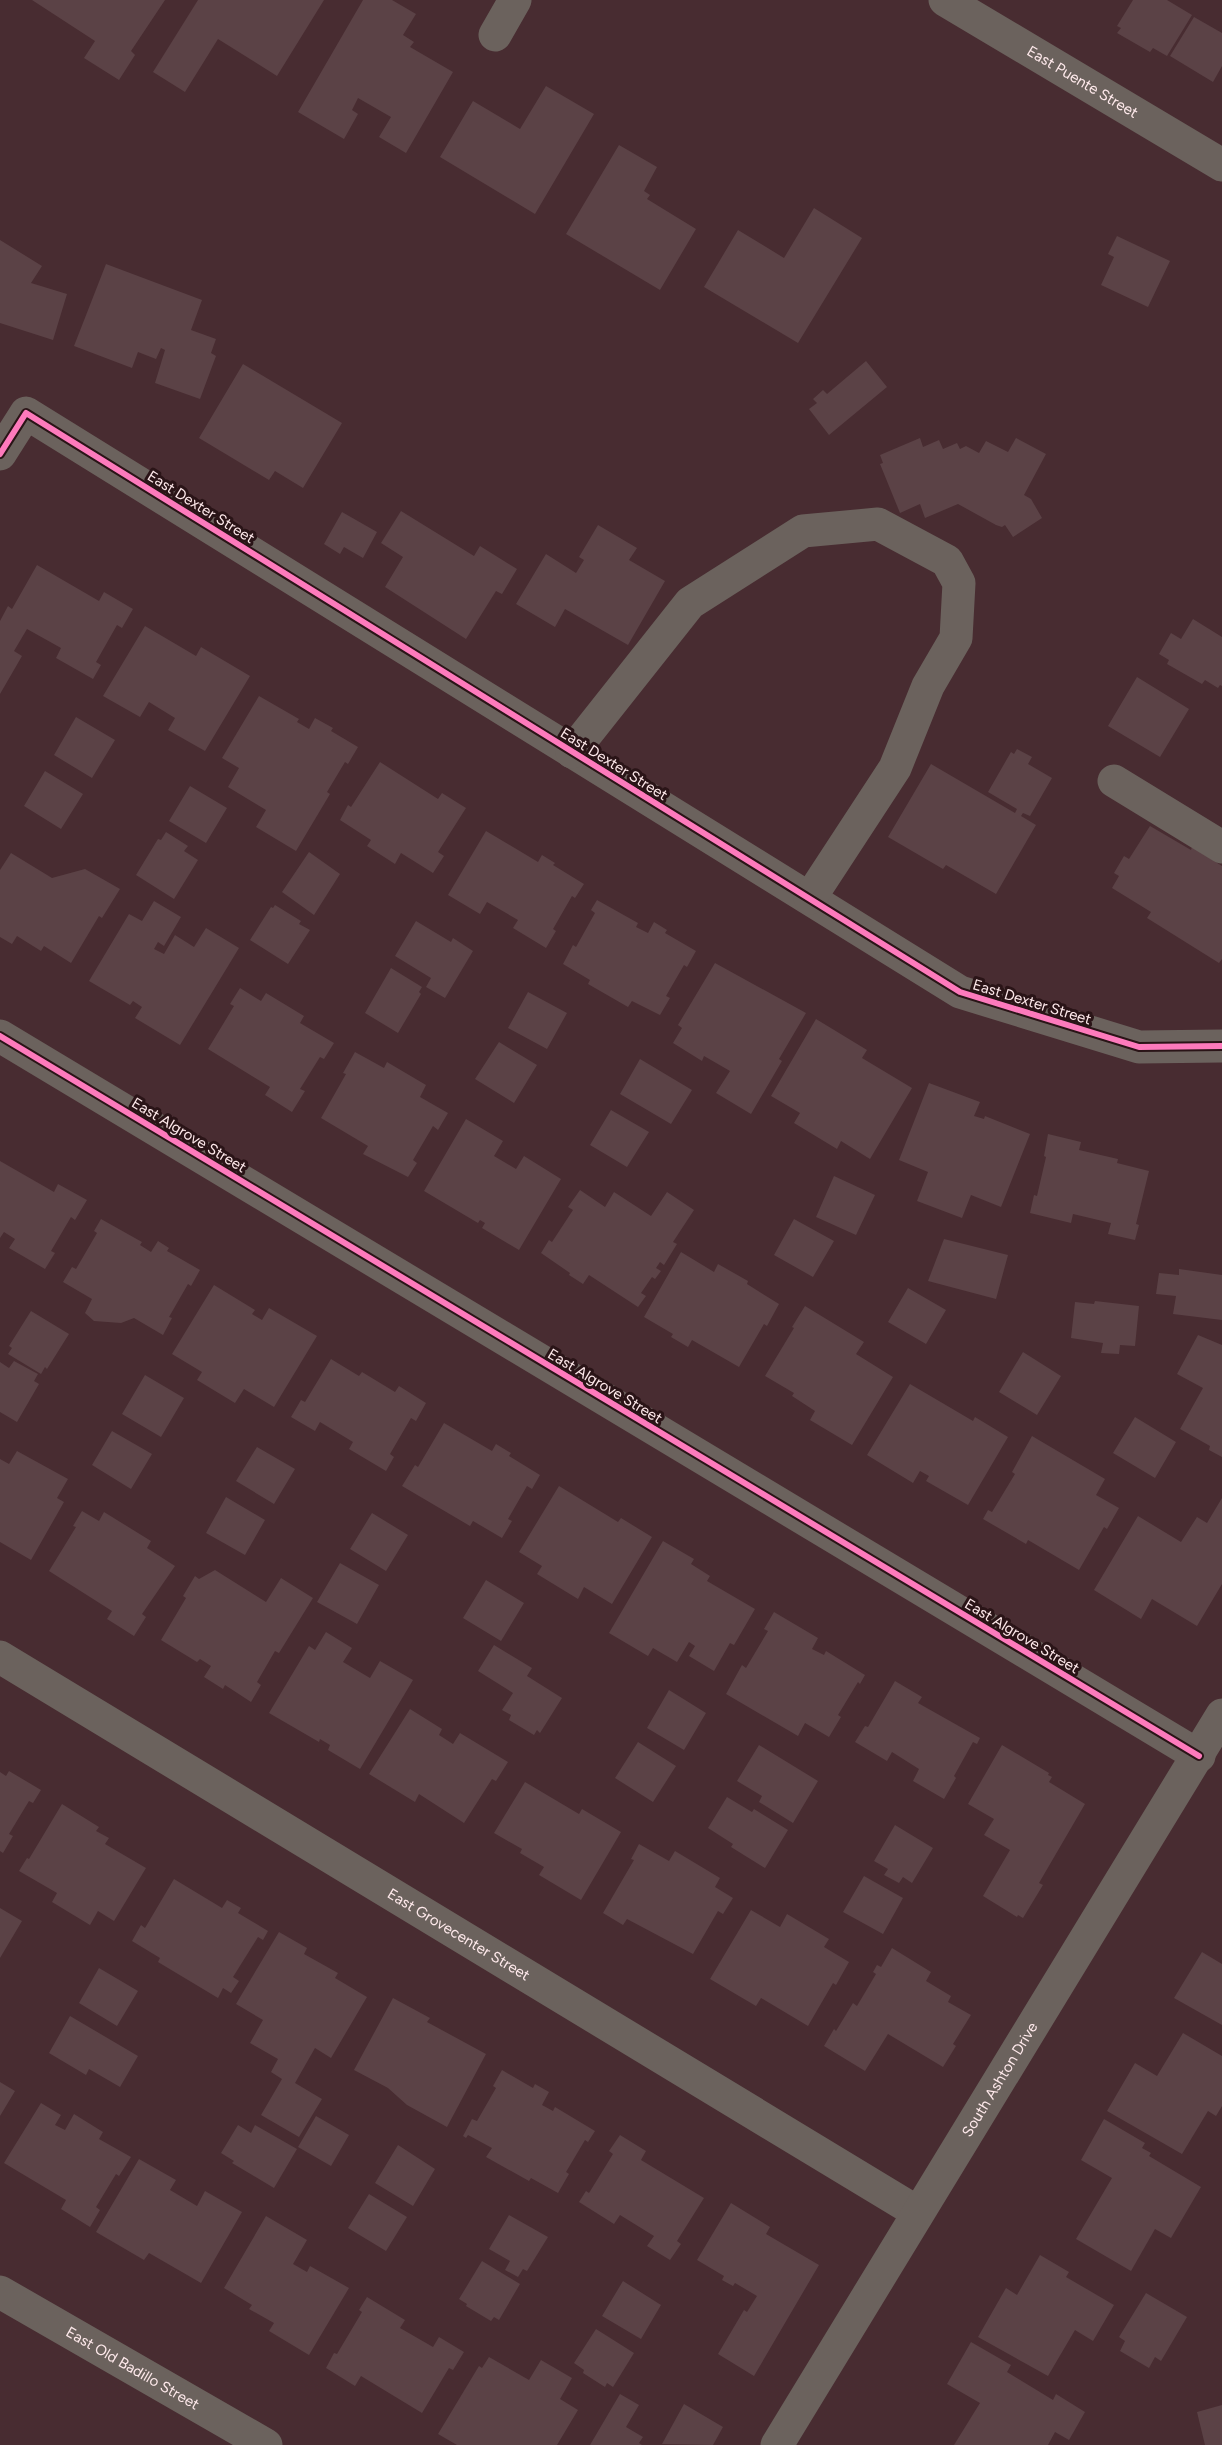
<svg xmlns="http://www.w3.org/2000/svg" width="1222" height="2445" font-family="Figtree,sans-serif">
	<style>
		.building { fill: #5b4246 }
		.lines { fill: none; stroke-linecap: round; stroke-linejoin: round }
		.minor { stroke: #6b625d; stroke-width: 33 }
		.cycleway-casing { stroke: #2a1417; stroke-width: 10 }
		.cycleway { stroke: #fd7abc; stroke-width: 6 }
		.labels { text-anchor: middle; stroke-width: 6; stroke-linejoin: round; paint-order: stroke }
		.street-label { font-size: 15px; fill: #fee9eb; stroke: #2a1417 }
	</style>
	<rect width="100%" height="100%" fill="#482c31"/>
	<!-- building -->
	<path class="building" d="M32,0H165L131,51L135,55L119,80L84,58L95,41Z
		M198,0H324L277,76L218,39L185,92L153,72Z
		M363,0H392L416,14L403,35L414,42L410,47L453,72L406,153L379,137L391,117L358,98L352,110L358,114L344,139L298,112Z
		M1133,0H1167L1192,15L1167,56L1153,48L1150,52L1117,33L1121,28L1117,26Z
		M1194,17L1222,33V66L1213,82L1170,56Z
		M546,86L594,114L535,214L440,157L473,101L520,129Z
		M619,145L657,167L644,191L650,195L647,199L696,229L660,290L566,234Z
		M814,208L862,238L798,343L704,287L738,230L784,258Z
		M1117,236L1170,261L1148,307L1101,285L1114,257L1108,254Z
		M0,240L42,266L31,283L67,294L53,340L0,323Z
		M106,264L202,300L191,330L216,339L211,353L216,356L200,399L155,383L165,350L161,348L156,359L138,352L132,368L74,346Z
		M866,361L887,387L829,435L809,409L817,403L813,399L823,390L827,394Z
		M243,364L342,423L303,488L275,471L269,480L199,438Z
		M920,438L923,447L939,440L943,449L957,443L960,449L966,446L979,453L986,441L1008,452L1016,438L1046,454L1024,495L1031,499L1042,518L1013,537L1005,525L1002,527L996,525L958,504L925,518L920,504L900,513L880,464L883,463L880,455Z
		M401,511L474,556L480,546L517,569L502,594L496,591L466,639L385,587L403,557L381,543Z
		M342,512L377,532L363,558L344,547L340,554L324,544Z
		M598,525L637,548L629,560L665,581L628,645L565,609L555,627L516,604L546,554L576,573L584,560L579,557Z
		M37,565L99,601L104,592L133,609L122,628L117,625L96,662L101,665L93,679L56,658L61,648L27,629L14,651L22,656L0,694V621L8,606L12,609Z
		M1193,619L1222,637V686L1220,685L1218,688L1205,680L1202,684L1167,664L1169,660L1159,654L1171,633L1181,639Z
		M145,626L196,656L201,647L250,676L205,751L168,730L175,718L149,702L140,717L103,696Z
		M1137,677L1189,709L1160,757L1108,726Z
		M259,696L299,719L297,722L309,729L315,718L333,728L331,731L358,747L348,764L345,762L327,792L330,794L296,851L256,827L266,810L228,787L239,768L222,758Z
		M76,717L115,740L92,778L54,755Z
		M1017,749L1032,757L1028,764L1052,778L1030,816L1023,813L1021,816L1036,825L996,894L946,865L943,869L888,837L931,764L1015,813L1017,809L988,792L1011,752L1014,754Z
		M380,762L438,799L442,793L466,808L438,852L444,856L433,873L401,853L395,864L367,846L371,840L340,820L348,805L351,807Z
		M45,771L83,794L61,829L24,806Z
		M190,786L227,808L206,843L169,821Z
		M1150,826L1191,850L1192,847L1222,866V959L1219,963L1147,918L1151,912L1112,888L1119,876L1114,873L1124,856L1129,859Z
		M486,831L538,862L542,855L555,863L553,865L584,884L575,898L572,896L553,929L556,931L546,948L513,928L518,920L487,902L480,914L448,895Z
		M166,832L188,846L184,851L198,860L174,899L136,875L158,839L161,840Z
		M309,852L340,874L314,915L282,892Z
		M11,853L52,878L85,869L120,889L102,918L99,916L71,963L44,946L41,951L17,936L12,944L0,937V870Z
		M597,900L638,923L636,927L648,933L654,922L667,930L665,933L696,951L687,967L684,965L666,996L670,998L660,1015L632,1001L628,1007L588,984L590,980L563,964L573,945L576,947L595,913L591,910Z
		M154,901L181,917L164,946L158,942L154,949L164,954L175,935L194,947L206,928L239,948L180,1045L135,1018L142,1007L133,1001L130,1005L89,981L129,914L142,921Z
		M275,905L301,921L299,924L310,930L288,964L250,940L271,907L273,908Z
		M416,921L451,942L453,938L473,951L445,998L426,987L431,978L395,956Z
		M715,963L806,1013L779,1059L782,1061L751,1114L716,1093L730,1071L704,1056L702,1061L673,1043L682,1028L678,1025Z
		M391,968L422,987L419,992L421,994L398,1033L365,1013Z
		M240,988L261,1001L266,993L304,1016L300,1023L334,1043L324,1059L320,1057L300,1089L305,1091L292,1112L265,1095L270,1087L208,1049L234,1006L230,1004Z
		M528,992L567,1013L547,1049L508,1028Z
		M816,1019L867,1050L862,1058L912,1088L870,1159L841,1141L837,1149L794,1123L800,1113L771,1096Z
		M499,1042L537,1065L514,1103L475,1079Z
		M355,1052L384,1068L387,1062L426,1085L420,1097L448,1113L438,1130L433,1126L413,1160L417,1163L408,1177L363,1154L368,1146L321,1118L346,1074L343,1073Z
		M640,1059L692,1090L671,1124L620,1094Z
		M929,1083L980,1102L974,1116L984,1119L985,1116L1030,1134L1001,1207L971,1195L962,1218L917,1201L928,1172L899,1160Z
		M611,1110L649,1132L627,1167L590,1145Z
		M466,1119L503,1141L494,1156L516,1169L524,1156L561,1179L519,1250L482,1228L485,1223L480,1220L478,1223L424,1191Z
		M1048,1134L1081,1142L1079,1150L1118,1159L1117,1163L1149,1171L1136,1224L1139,1225L1135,1240L1108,1234L1111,1223L1073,1214L1071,1223L1030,1213L1034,1195L1037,1196L1046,1157L1044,1156Z
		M0,1161L54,1192L58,1184L87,1200L75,1220L71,1217L51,1251L55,1253L45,1269L9,1248L15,1239L4,1232L0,1238Z
		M834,1176L875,1195L856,1235L816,1217Z
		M580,1190L605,1207L614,1192L651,1216L667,1192L694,1210L673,1242L677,1244L664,1265L660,1262L656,1268L661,1271L655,1279L652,1277L641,1293L646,1296L638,1307L589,1275L583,1284L569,1275L570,1273L541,1253L549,1240L552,1242L573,1210L568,1207Z
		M101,1219L142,1242L140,1245L151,1252L158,1241L169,1248L167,1251L200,1270L191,1286L188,1284L169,1317L172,1318L163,1335L134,1318L121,1323L94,1321L85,1313L92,1299L63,1282L72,1267L76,1269L97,1233L94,1231Z
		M794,1219L834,1241L813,1277L774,1255Z
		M944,1239L1008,1255L996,1299L928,1281Z
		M681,1252L714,1272L718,1264L748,1281L747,1284L779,1304L767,1326L764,1324L739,1367L692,1340L688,1347L671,1337L673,1334L644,1317Z
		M1179,1269L1222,1275V1320L1173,1314L1176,1296L1156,1294L1159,1273L1179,1275Z
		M214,1285L255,1310L252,1314L262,1320L269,1308L317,1336L274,1407L244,1389L235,1403L197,1380L202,1372L172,1354Z
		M908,1288L946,1310L926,1344L888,1322Z
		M1095,1301L1139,1306L1135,1346L1120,1345L1119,1354L1101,1353L1103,1343L1071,1338L1075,1302L1094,1304Z
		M805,1306L864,1342L856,1354L893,1377L852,1445L810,1420L815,1411L792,1396L794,1393L765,1376L794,1328L792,1327Z
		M31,1311L69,1334L47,1369L45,1367L41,1374L8,1354L12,1348L9,1346Z
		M1198,1335L1222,1345V1457L1209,1450L1210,1446L1180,1429L1203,1388L1177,1374Z
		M1023,1352L1061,1376L1037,1415L999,1392Z
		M331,1359L359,1376L362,1372L395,1392L399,1386L426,1403L416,1421L411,1418L390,1454L394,1457L386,1471L349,1449L353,1442L320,1422L315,1431L291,1417L301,1400L305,1402Z
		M14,1361L38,1374L34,1381L39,1384L17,1422L0,1412V1362L9,1368Z
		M145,1375L184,1398L161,1437L122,1414Z
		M910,1384L973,1421L975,1417L1008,1437L968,1505L926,1481L929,1476L920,1471L913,1483L867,1455Z
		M1135,1417L1176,1442L1155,1478L1113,1453Z
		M444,1423L492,1451L496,1444L511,1453L509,1456L540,1475L532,1489L527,1486L508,1519L512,1521L502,1538L473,1521L470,1526L402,1486L415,1465L418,1467Z
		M112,1431L152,1454L131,1489L92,1465Z
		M1032,1436L1105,1479L1096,1495L1119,1508L1107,1529L1104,1527L1079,1570L1028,1540L1026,1544L983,1519L988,1510L992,1512L1015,1474L1012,1472Z
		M257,1447L295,1469L274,1504L236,1481Z
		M17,1451L68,1479L57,1498L64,1502L31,1560L0,1542V1459L9,1464Z
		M559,1486L618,1522L621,1518L652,1537L612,1604L584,1587L578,1599L537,1574L542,1566L519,1552Z
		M226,1497L265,1520L245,1555L206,1533Z
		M1222,1498V1584L1197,1626L1152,1599L1141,1619L1094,1590L1138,1516L1181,1542L1197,1517L1207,1523Z
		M82,1511L99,1521L104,1512L151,1541L147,1548L175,1566L142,1614L146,1617L134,1636L107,1619L112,1611L49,1571L76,1527L73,1526Z
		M372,1513L408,1535L386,1571L350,1549Z
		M663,1541L694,1559L691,1564L710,1576L707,1581L755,1609L734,1645L730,1643L714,1671L689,1656L695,1646L689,1642L677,1662L653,1648L648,1656L609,1633Z
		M340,1563L379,1585L357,1624L317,1602Z
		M215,1570L266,1602L281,1578L313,1598L279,1653L275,1651L257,1682L261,1685L251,1702L225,1685L223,1689L204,1677L211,1666L200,1659L197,1662L161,1640L186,1598L183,1596L195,1576L199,1579Z
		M486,1580L524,1603L501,1641L463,1618Z
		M774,1612L818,1638L812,1649L824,1655L826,1651L865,1675L860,1684L858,1682L838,1715L841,1717L829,1737L805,1723L798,1736L726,1694L742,1665L746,1668L768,1631L764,1629Z
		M326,1632L352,1648L343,1662L370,1678L380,1661L413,1680L360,1769L328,1750L330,1745L320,1739L319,1742L269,1713L309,1646L315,1650Z
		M494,1645L532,1668L527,1676L562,1698L540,1733L537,1730L534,1735L509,1720L511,1715L502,1710L513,1693L478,1671Z
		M895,1681L922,1697L918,1703L980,1738L977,1744L973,1742L954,1776L956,1778L944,1799L913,1781L919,1769L892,1752L887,1761L855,1742L865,1726L868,1727Z
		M669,1690L706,1713L684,1750L647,1728Z
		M410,1709L442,1729L439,1735L453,1744L460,1733L508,1762L496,1781L492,1779L464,1823L419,1794L415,1802L369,1774Z
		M638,1742L676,1766L653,1802L615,1778Z
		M759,1745L818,1781L793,1823L759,1802L762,1796L737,1781Z
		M1002,1745L1049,1773L1048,1775L1052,1777L1049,1782L1085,1804L1039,1883L1043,1885L1023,1918L1018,1915L1017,1917L983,1896L1010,1850L984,1835L994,1819L968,1804Z
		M9,1771L41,1790L33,1803L29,1801L9,1834L13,1836L3,1853L0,1851V1772L6,1776Z
		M525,1782L579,1814L582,1809L621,1832L581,1900L539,1875L544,1867L520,1853L522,1849L494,1833Z
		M727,1797L752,1812L754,1809L788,1830L765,1868L731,1847L733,1844L708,1828Z
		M62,1804L99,1827L96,1831L109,1838L105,1844L146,1868L114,1921L98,1911L90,1925L52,1902L57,1893L19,1871L27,1858L29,1859Z
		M895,1825L933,1848L912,1883L903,1877L899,1883L884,1875L888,1869L874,1861Z
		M639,1844L669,1861L675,1851L720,1878L715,1887L733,1898L723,1914L718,1911L693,1954L627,1919L623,1925L603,1913L634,1860L631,1859Z
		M864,1876L903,1898L883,1934L843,1912Z
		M174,1879L222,1908L227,1900L241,1908L238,1913L268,1931L263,1940L258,1937L233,1977L239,1981L231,1993L223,1988L218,1998L158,1962L160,1958L132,1941L141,1925L145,1928Z
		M0,1908L22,1921L0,1958Z
		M751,1910L780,1927L787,1914L829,1939L824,1947L849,1962L836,1985L833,1983L808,2026L761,1998L756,2006L710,1979Z
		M279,1932L307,1948L304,1954L338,1973L335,1978L367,1997L331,2058L315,2048L295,2083L322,2099L299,2137L261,2115L282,2079L271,2072L278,2059L250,2043L263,2020L236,2004Z
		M892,1948L931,1972L926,1981L951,1996L948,2002L971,2015L953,2044L956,2046L943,2067L888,2034L865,2071L824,2046L834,2029L836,2031L853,2003L857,2006L876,1974L873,1972L877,1965L881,1967Z
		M1202,1952L1222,1964V2025L1174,1998Z
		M99,1968L138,1991L117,2026L79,2003Z
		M393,1998L430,2018L427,2022L486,2054L447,2127L407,2105L388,2088L354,2070Z
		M70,2016L138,2056L120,2087L89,2069L86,2075L49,2053Z
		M1183,2033L1222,2056V2106L1216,2116L1208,2111L1182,2154L1107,2111L1135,2063L1157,2076Z
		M502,2070L533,2088L535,2084L549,2092L542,2105L553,2111L555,2107L595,2131L588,2142L585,2140L566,2172L569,2174L558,2193L531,2178L529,2181L486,2157L492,2148L468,2135L466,2138L463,2136L472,2119L477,2121L496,2088L493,2086Z
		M0,2082L15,2091L0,2116Z
		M41,2103L61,2115L55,2125L65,2130L74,2114L103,2132L99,2139L131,2157L119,2176L116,2174L96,2207L100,2210L90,2227L61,2209L66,2200L4,2163Z
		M316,2116L349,2135L331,2166L298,2147Z
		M1104,2119L1145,2143L1142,2148L1151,2153L1149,2156L1201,2187L1171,2238L1155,2229L1131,2271L1076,2239L1112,2178L1081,2160Z
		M238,2125L251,2133L255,2125L297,2149L274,2188L232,2163L234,2161L221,2153Z
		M620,2135L646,2151L641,2160L704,2198L677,2241L681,2244L670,2260L647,2246L654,2236L620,2215L614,2224L579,2202L586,2191L589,2193L613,2154L609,2151Z
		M398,2145L435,2169L413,2206L375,2183Z
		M139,2159L176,2180L170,2190L197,2206L205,2191L242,2212L201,2283L149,2253L144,2260L96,2232Z
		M369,2194L407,2217L386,2251L348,2228Z
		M731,2203L770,2227L766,2234L819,2265L754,2376L718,2354L744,2310L747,2312L757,2296L735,2283L733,2286L722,2280L724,2276L697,2260Z
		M509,2215L548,2237L527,2271L523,2269L518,2277L505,2270L510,2261L489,2249Z
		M266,2216L307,2240L293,2264L307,2272L310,2266L349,2288L309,2355L269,2331L274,2323L249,2309L252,2305L224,2288Z
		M1040,2255L1069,2272L1066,2277L1114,2305L1093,2341L1075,2330L1048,2376L978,2337L1006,2288L1017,2295Z
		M482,2261L520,2284L499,2320L494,2317L491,2321L466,2306L467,2304L459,2299Z
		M623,2281L661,2305L641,2339L602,2316Z
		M1146,2293L1187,2317L1161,2361L1155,2357L1149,2368L1120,2351L1125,2341L1119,2337Z
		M367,2297L405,2320L400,2328L433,2347L439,2337L464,2352L453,2370L449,2368L422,2413L361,2376L355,2386L326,2368L334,2353L337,2354L362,2312L359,2310Z
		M596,2329L634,2353L613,2387L607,2383L605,2387L583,2373L584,2370L574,2363Z
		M971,2342L1011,2365L1007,2372L1053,2400L1056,2394L1085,2412L1069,2440L1055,2432L1048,2445H954L980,2403L947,2384Z
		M489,2357L529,2380L541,2360L572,2378L560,2399L578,2410L557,2445H457L438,2434L479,2366L482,2368Z
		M620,2394L639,2405L626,2427L643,2437L639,2443L642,2445H590Z
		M684,2404L723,2427L713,2445L662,2444Z
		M1222,2405V2445H1205L1197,2412Z"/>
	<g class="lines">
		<!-- minor -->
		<g class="minor">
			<path id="s1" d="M945,0L1222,165"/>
			<path d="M495,35L515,0"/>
			<path d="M0,454L26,413L960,992L1139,1047L1222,1046"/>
			<path d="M572,752L690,603L803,531L878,524L947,561L959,583L956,638L928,686L895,768L810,898"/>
			<path d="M1114,781L1222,847"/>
			<path d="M0,1036L1199,1756"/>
			<path id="s2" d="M0,1657L917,2212"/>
			<path id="s3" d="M0,2292L266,2445"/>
			<path id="s4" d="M777,2445L1222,1715"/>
		</g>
		<!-- cycleway casing -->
		<g class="cycleway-casing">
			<path id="cycleway" d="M0,454L26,413L960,992L1139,1047L1222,1046
				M0,1036L1199,1756"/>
		</g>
		<!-- cycleway -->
		<use href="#cycleway" class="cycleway"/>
	</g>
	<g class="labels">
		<!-- street labels -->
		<g class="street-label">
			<text dy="5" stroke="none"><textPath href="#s1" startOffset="160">East Puente Street</textPath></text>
			<text transform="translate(201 507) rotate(32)" y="5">East Dexter Street</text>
			<text transform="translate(614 764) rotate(32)" y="5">East Dexter Street</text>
			<text transform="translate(1032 1002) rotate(17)" y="5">East Dexter Street</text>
			<text transform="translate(189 1135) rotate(31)" y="5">East Algrove Street</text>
			<text transform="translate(605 1386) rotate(31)" y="5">East Algrove Street</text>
			<text transform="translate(1022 1636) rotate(31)" y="5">East Algrove Street</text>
			<text dy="5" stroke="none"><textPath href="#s2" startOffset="536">East Grovecenter Street</textPath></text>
			<text dy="5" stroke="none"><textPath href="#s4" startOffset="428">South Ashton Drive</textPath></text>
			<text dy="5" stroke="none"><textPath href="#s3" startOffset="153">East Old Badillo Street</textPath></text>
		</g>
	</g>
</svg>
